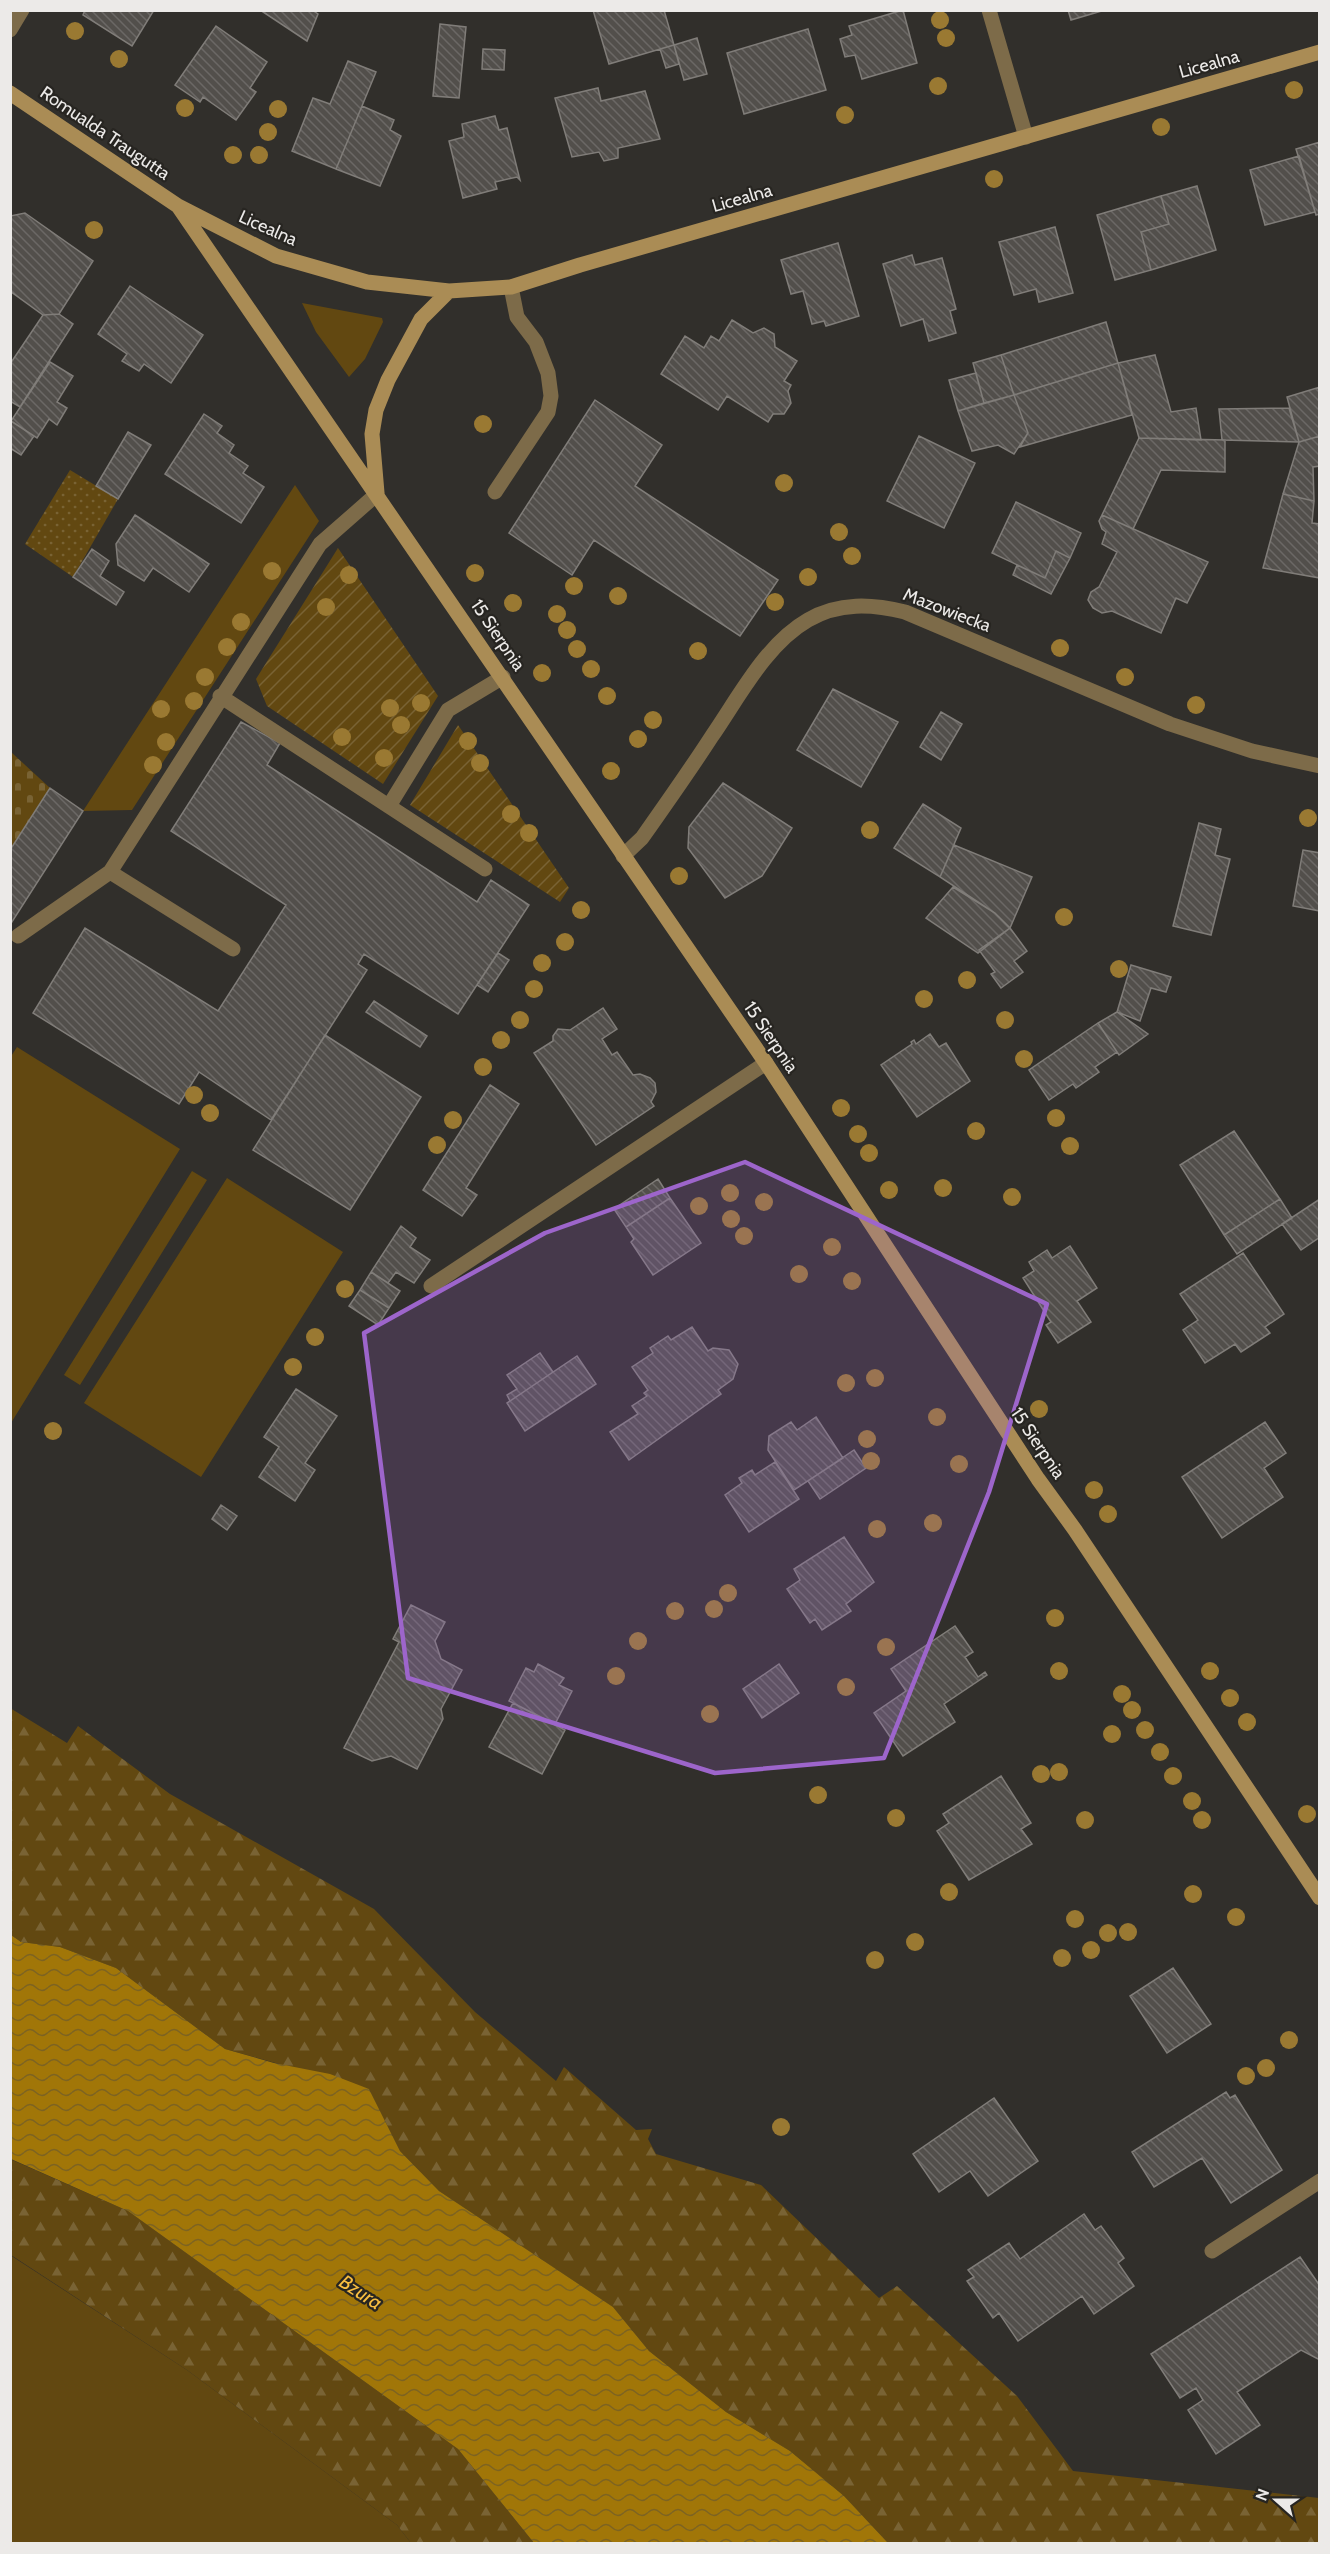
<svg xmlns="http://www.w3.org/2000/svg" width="1330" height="2554" font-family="Cabin,sans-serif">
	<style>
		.grass { fill: #624811 }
		.forest { fill: url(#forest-firs) }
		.cemetery { fill: url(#cemetery-stones) }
		.park { fill: url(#park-dots) }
		.garden { fill: url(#garden-furrows) }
		.water { fill: url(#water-waves) }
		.building { fill: url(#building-back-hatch); stroke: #807d79; stroke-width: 1.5 }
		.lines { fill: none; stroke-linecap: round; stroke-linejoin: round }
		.lane { stroke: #7d6b49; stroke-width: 15 }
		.street { stroke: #7d6b49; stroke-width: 15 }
		.secondary { stroke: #aa8c55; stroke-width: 15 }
		.tree { fill: #9a7932 }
		.marked { fill: #9d65cb; fill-opacity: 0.2; stroke: #9d65cb; stroke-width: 4.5; stroke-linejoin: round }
		.labels { text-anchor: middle; stroke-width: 4.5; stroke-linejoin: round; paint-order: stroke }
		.street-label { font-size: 18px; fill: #eceae8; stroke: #272521 }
		.water-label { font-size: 20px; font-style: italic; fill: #f7bd40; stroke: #272521 }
	</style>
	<defs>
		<pattern id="forest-firs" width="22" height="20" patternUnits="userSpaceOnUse" patternTransform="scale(1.5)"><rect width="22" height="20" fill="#624811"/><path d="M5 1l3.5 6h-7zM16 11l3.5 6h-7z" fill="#796334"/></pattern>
		<pattern id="cemetery-stones" width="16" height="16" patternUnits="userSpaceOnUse" patternTransform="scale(1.5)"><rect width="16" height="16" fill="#624811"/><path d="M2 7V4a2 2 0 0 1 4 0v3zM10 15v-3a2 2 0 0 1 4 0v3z" fill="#796334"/></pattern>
		<pattern id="park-dots" width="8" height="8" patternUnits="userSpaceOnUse" patternTransform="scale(1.5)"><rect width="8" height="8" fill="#624811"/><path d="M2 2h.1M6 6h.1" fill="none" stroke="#796334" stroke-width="1.8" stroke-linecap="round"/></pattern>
		<pattern id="garden-furrows" width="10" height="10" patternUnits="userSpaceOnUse" patternTransform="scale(1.5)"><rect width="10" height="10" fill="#624811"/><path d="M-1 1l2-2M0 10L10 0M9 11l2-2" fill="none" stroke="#796334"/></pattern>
		<pattern id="water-waves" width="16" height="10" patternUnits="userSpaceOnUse" patternTransform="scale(1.5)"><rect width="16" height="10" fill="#a17608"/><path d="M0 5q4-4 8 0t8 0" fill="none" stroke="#7d6321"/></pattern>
		<pattern id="building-back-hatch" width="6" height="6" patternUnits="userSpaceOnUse" patternTransform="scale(1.5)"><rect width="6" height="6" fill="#524f4b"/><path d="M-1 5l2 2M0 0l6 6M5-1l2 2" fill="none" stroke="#6b6865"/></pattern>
	</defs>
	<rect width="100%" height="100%" fill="#312f2b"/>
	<!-- grass -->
	<path class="grass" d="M302,303L382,318L383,322L365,359L349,377L316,332Z
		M295,485L319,521L132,810L83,811Z
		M17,1047L180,1149L11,1423L10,1058Z
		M192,1171L207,1180L80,1385L64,1375Z
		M227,1178L343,1252L201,1477L84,1403Z
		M10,2255L187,2370L397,2525L411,2543H11Z"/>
	<!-- forest -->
	<path class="forest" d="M10,1708L67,1743L78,1726L170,1794L374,1909L475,2012L556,2081L564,2067L636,2130L652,2129L648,2139L656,2154L761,2185L879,2298L897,2286L1017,2396L1073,2471L1319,2498V2543H888L844,2496L790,2451L726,2412L649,2351L613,2307L439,2191L400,2151L369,2089L225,2049L116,1968L60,1947L21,1942L11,1935Z
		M10,2159L128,2211L458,2449L534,2543H411L397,2525L187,2370L11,2255Z"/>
	<!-- cemetery -->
	<path class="cemetery" d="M11,752L50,788L11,849Z"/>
	<!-- park -->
	<path class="park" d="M70,470L118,499L73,577L25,544Z"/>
	<!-- garden -->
	<path class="garden" d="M338,548L438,696L383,784L267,706L256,679Z
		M458,725L569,888L560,902L410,805Z"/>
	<!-- water -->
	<path class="water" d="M11,1935L21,1942L60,1947L116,1968L225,2049L274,2063L330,2074L369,2089L400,2151L439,2191L613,2307L649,2351L726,2412L790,2451L844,2496L888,2543H534L458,2449L128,2211L11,2159Z"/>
	<!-- building -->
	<path class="building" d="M85,10H154L132,46L83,15Z
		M260,10H312L318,14L307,41Z
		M593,10H664L674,45L609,64Z
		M903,10L917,63L862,79L855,55L845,57L840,39L852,35L849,26Z
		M1068,10H1105L1071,20Z
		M440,24L466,27L459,98L433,96Z
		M216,26L267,62L250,88L256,92L236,120L203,97L200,102L175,85Z
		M808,29L826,90L744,114L727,53Z
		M697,38L707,74L684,80L674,45Z
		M674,45L679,64L666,68L660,49Z
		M483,49L505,50L504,70L482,69Z
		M348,61L376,72L336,169L292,151L313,98L330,104Z
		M598,88L601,101L645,91L660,139L618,148V158L604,161L599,152L572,157L555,98Z
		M362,106L394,120L390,130L401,136L380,186L336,169Z
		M495,116L499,130L507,128L520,180L517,177L495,182L497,189L463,198L449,141L464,137L462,124Z
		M1320,142V214L1316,215L1296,149Z
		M1299,156L1315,212L1265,225L1250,170Z
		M1197,186L1216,250L1151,270L1141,232L1169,224L1161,196Z
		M1161,196L1169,224L1141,232L1151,270L1115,280L1097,215Z
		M25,213L93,261L59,314L43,315L10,291V216Z
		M1055,227L1073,293L1039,302L1036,289L1014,295L999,242Z
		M838,243L859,316L826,326L824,321L812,324L803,291L791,294L781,260Z
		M912,255L915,265L942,258L956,309L950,311L956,333L929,341L923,319L901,326L883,264Z
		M130,286L203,335L171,383L144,364L139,371L122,361L127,354L98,334Z
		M59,314L73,324L20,407L10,401V364L43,315Z
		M732,320L753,333L764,328L774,334L775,347L797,361L784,381L791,385L788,391L791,403L784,414H773L768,422L727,396L718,410L661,374L685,336L704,348L711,336L719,341Z
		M1106,322L1118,363L1014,395L1001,355Z
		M1001,355L1014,395L984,403L973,363Z
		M1155,355L1171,412L1196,408L1201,440L1139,438L1118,363Z
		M50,362L73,376L57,402L67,408L57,425L49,419L37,438L11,421Z
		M1118,363L1132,415L1020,447L1028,433L1014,395Z
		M976,373L984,403L958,411L949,380Z
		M1320,387V436L1299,442L1287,397Z
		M1014,395L1028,433L1014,454L998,445L972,451L958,411Z
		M595,400L662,445L635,486L778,580L740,636L594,540L572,575L509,533Z
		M1289,408L1299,442L1222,440L1219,409Z
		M204,414L222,426L217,433L234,445L229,453L248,466L243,473L264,487L241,523L165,474Z
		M11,421L34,436L21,455L10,448Z
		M128,432L151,445L118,499L96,486Z
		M919,436L975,463L944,528L887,501Z
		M1320,436V466L1313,467L1314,501L1283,494L1299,442Z
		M1139,438L1225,440V472L1161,470L1133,529L1102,515Z
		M1283,494L1314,501L1312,523L1320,524V578L1263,568Z
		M1016,502L1081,533L1070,558L1056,551L1045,578L992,553Z
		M135,515L209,564L189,592L153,568L144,581L118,565L116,544Z
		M1102,515L1208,562L1187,603L1176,598L1161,633L1112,611L1102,613L1093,608L1088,600L1091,592L1099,587L1117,552L1102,544L1106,532L1102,529L1099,521Z
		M92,549L109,561L100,576L124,592L116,605L73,577Z
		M1056,551L1070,558L1051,594L1013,575L1017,565L1045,578Z
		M833,689L898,722L861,787L797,750Z
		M941,712L962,724L941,760L920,747Z
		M241,722L280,743L267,765L477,902L491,880L529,905L458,1014L364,954L358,964L367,970L271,1120L199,1072L179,1104L33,1013L85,928L218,1011L286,905L171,831Z
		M723,783L792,828L762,876L725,898L688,848L689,827Z
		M50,788L83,811L10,925V850Z
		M923,804L961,828L940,877L894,848Z
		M1199,823L1221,829L1215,855L1230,859L1211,935L1173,926Z
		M954,845L1032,877L1010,928L995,913L940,877Z
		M1303,850L1320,853V911L1293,906Z
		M953,887L995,913L1010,928L978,953L926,918Z
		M1010,928L1027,951L1014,961L1023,972L1001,988L991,974L995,972L979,950Z
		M498,953L509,960L488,992L477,985Z
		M1131,965L1171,977L1166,992L1151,988L1140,1021L1117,1012Z
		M374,1001L427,1036L420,1047L366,1012Z
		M603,1008L617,1029L602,1039L612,1055L617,1052L633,1075L640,1074L650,1078L655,1083L656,1092L651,1102L654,1106L596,1145L534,1053L553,1041V1036L558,1029L570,1030Z
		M1117,1012L1148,1034L1119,1055L1098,1023Z
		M1098,1023L1117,1052L1095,1067L1099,1072L1076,1088L1073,1084L1049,1100L1029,1070Z
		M930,1034L939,1047L946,1043L970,1081L917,1117L881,1065L912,1044L911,1042L914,1040L916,1044Z
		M325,1035L421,1097L350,1210L253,1150Z
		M490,1085L519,1104L466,1188L477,1195L462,1216L423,1190Z
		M1234,1131L1280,1199L1224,1235L1180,1165Z
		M658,1179L670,1198L626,1227L614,1209Z
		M670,1198L701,1243L653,1275L631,1242L634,1239L626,1227Z
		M1280,1199L1292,1218L1237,1254L1224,1235Z
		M1320,1199V1237L1301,1250L1282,1224Z
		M401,1226L416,1238L410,1247L430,1260L414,1283L396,1272L388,1283L371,1272Z
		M1070,1246L1097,1288L1077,1301L1091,1322L1058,1343L1046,1325L1051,1322L1023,1278L1034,1271L1029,1262L1047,1250L1052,1258Z
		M1243,1253L1284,1314L1265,1327L1270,1333L1241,1352L1235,1344L1205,1363L1183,1330L1198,1320L1180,1294Z
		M371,1272L400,1291L389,1308L360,1290Z
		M360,1290L389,1308L378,1325L349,1306Z
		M692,1327L708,1351L713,1348L729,1350L738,1364L733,1379L718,1390L721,1394L629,1460L610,1432L638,1414L632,1406L647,1396L644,1393L648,1390L632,1367L653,1353L650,1348L668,1336L671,1340Z
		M540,1353L553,1372L510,1401L507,1395L517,1389L507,1375Z
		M577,1356L596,1384L525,1431L507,1403Z
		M296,1389L337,1416L305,1463L315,1470L295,1501L259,1477L279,1447L264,1437Z
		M816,1417L843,1458L794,1490L768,1450L769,1436L791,1422L797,1430Z
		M1265,1422L1286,1453L1264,1468L1283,1497L1222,1538L1182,1477Z
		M854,1450L866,1468L820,1499L808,1481Z
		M775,1462L799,1499L749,1532L725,1495L742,1483L739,1478L752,1470L755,1475Z
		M221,1505L237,1516L227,1530L212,1519Z
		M844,1537L874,1582L846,1604L851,1611L822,1630L815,1619L810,1623L787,1589L800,1580L794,1569Z
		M411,1605L445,1622L435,1641L441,1659L462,1670L441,1709L443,1719L417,1769L391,1756L372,1761L344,1748L399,1642L393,1639Z
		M955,1626L973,1652L965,1657L978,1677L985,1672L987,1675L944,1704L955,1722L903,1756L874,1713L906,1691L891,1669Z
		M538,1664L564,1678L559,1685L572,1691L555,1724L509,1701L526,1668L534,1672Z
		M779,1664L799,1693L762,1718L743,1689Z
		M513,1703L565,1730L542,1774L489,1747Z
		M1001,1776L1031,1823L1021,1829L1032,1844L969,1880L937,1831L949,1823L943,1814Z
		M1173,1968L1211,2024L1167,2053L1130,1996Z
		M1226,2092L1230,2098L1235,2095L1282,2170L1231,2203L1202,2158L1154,2187L1132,2152Z
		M994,2098L1038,2161L988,2196L970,2171L939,2192L913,2154Z
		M1084,2214L1095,2230L1101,2226L1124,2258L1118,2263L1134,2286L1094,2314L1082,2296L1018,2341L999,2313L993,2318L967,2281L974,2277L968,2270L1009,2243L1020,2259Z
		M1300,2257L1320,2286V2360L1301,2350L1237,2392L1260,2425L1216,2454L1188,2410L1203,2400L1196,2388L1180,2398L1151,2354Z"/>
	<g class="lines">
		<!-- lane -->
		<path class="lane" d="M495,492L548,412L551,396L548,373L536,342L517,317L511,287
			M220,696L485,869
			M389,806L448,710L503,677
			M18,936L110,872
			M233,949L110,872L320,544L377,494
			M431,1286L766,1063
			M1212,2251L1320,2181"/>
		<!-- street -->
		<path class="street" d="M989,10L1026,137
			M10,30L22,10
			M623,856L642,838C666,804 690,770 712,736C739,697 766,644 808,620C839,602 872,604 905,612L1170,724L1252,751L1320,766"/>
		<!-- secondary -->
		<path class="secondary" d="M10,93L178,206L276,256L367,282L449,291L511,287L580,265L1320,52
			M178,206L766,1063L1038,1479L1075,1530L1320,1898
			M377,493L372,434L376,410L388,380L421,319L449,291"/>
	</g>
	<!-- trees -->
	<g class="tree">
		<circle cx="940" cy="20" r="9"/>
		<circle cx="75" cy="31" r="9"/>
		<circle cx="946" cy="38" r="9"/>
		<circle cx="119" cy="59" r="9"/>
		<circle cx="938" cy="86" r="9"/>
		<circle cx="1294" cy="90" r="9"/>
		<circle cx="185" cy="108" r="9"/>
		<circle cx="278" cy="109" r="9"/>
		<circle cx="845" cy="115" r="9"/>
		<circle cx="1161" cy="127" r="9"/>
		<circle cx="268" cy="132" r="9"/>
		<circle cx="233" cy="155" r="9"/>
		<circle cx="259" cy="155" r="9"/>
		<circle cx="994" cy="179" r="9"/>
		<circle cx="94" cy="230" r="9"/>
		<circle cx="483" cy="424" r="9"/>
		<circle cx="784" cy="483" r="9"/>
		<circle cx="839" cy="532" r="9"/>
		<circle cx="852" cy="556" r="9"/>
		<circle cx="272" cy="571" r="9"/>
		<circle cx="475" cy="573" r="9"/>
		<circle cx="349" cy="575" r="9"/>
		<circle cx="808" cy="577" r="9"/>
		<circle cx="574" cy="586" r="9"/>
		<circle cx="618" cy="596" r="9"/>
		<circle cx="775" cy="602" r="9"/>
		<circle cx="513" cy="603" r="9"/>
		<circle cx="326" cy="607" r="9"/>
		<circle cx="557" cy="614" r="9"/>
		<circle cx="241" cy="622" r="9"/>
		<circle cx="567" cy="630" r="9"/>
		<circle cx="227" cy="647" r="9"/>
		<circle cx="1060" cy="648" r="9"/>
		<circle cx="577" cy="649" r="9"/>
		<circle cx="698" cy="651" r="9"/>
		<circle cx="591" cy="669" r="9"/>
		<circle cx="542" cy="673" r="9"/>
		<circle cx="205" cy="677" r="9"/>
		<circle cx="1125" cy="677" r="9"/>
		<circle cx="607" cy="696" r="9"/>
		<circle cx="194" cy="701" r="9"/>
		<circle cx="421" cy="703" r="9"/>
		<circle cx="1196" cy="705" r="9"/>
		<circle cx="390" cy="708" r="9"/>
		<circle cx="161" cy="709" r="9"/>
		<circle cx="653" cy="720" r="9"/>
		<circle cx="401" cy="725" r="9"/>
		<circle cx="342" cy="737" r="9"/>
		<circle cx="638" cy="739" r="9"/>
		<circle cx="468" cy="741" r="9"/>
		<circle cx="166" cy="742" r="9"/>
		<circle cx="384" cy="758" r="9"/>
		<circle cx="480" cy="763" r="9"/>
		<circle cx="153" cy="765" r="9"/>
		<circle cx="611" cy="771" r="9"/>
		<circle cx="511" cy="814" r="9"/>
		<circle cx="1308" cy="818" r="9"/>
		<circle cx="870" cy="830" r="9"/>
		<circle cx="529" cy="833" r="9"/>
		<circle cx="679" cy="876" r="9"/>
		<circle cx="581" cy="910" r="9"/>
		<circle cx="1064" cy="917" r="9"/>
		<circle cx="565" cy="942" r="9"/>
		<circle cx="542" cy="963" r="9"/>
		<circle cx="1119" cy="969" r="9"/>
		<circle cx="967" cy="980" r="9"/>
		<circle cx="534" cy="989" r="9"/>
		<circle cx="924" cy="999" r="9"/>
		<circle cx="520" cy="1020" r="9"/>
		<circle cx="1005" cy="1020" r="9"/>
		<circle cx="501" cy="1040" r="9"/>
		<circle cx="1024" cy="1059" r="9"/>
		<circle cx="483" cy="1067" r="9"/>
		<circle cx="194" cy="1095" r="9"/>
		<circle cx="841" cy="1108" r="9"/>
		<circle cx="210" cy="1113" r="9"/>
		<circle cx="1056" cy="1118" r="9"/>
		<circle cx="453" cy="1120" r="9"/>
		<circle cx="976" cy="1131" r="9"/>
		<circle cx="858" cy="1134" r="9"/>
		<circle cx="437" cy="1145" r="9"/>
		<circle cx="1070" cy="1146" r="9"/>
		<circle cx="869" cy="1153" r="9"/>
		<circle cx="943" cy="1188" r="9"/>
		<circle cx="889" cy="1190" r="9"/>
		<circle cx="730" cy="1193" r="9"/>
		<circle cx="1012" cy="1197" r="9"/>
		<circle cx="764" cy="1202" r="9"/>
		<circle cx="699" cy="1206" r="9"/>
		<circle cx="731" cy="1219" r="9"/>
		<circle cx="744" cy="1236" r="9"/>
		<circle cx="832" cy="1247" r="9"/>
		<circle cx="799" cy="1274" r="9"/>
		<circle cx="852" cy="1281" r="9"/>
		<circle cx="345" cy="1289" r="9"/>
		<circle cx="315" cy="1337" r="9"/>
		<circle cx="293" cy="1367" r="9"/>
		<circle cx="875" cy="1378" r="9"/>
		<circle cx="846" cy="1383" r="9"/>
		<circle cx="1039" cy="1409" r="9"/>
		<circle cx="937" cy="1417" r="9"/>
		<circle cx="53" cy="1431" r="9"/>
		<circle cx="867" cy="1439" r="9"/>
		<circle cx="871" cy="1461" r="9"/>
		<circle cx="959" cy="1464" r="9"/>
		<circle cx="1094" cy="1490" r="9"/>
		<circle cx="1108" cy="1514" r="9"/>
		<circle cx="933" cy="1523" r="9"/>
		<circle cx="877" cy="1529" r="9"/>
		<circle cx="728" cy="1593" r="9"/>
		<circle cx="714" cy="1609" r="9"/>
		<circle cx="675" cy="1611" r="9"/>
		<circle cx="1055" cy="1618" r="9"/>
		<circle cx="638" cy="1641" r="9"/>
		<circle cx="886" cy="1647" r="9"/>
		<circle cx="1059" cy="1671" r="9"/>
		<circle cx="1210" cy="1671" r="9"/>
		<circle cx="616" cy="1676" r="9"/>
		<circle cx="846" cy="1687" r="9"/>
		<circle cx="1122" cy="1694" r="9"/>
		<circle cx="1230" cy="1698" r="9"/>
		<circle cx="1132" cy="1710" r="9"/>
		<circle cx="710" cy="1714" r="9"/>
		<circle cx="1247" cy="1722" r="9"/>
		<circle cx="1145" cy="1730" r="9"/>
		<circle cx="1112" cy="1734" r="9"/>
		<circle cx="1160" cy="1752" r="9"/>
		<circle cx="1059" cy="1772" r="9"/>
		<circle cx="1041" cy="1774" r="9"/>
		<circle cx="1173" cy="1776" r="9"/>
		<circle cx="818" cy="1795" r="9"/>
		<circle cx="1192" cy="1801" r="9"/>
		<circle cx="1307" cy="1814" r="9"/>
		<circle cx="896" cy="1818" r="9"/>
		<circle cx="1085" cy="1820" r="9"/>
		<circle cx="1202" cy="1820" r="9"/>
		<circle cx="949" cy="1892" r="9"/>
		<circle cx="1193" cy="1894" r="9"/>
		<circle cx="1236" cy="1917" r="9"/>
		<circle cx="1075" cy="1919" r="9"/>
		<circle cx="1128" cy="1932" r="9"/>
		<circle cx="1108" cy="1933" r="9"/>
		<circle cx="915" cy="1942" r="9"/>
		<circle cx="1091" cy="1950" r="9"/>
		<circle cx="1062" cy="1958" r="9"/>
		<circle cx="875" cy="1960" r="9"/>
		<circle cx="1289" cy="2040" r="9"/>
		<circle cx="1266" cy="2068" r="9"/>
		<circle cx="1246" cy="2076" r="9"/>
		<circle cx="781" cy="2127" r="9"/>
	</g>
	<!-- marked area -->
	<path class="marked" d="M745,1162L1047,1304L989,1492L884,1758L715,1773L408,1678L364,1333L545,1233Z"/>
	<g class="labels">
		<!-- street labels -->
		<g class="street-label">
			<text transform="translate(1209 64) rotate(-16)" y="6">Licealna</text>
			<text transform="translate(105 133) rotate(34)" y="6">Romualda Traugutta</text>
			<text transform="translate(742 198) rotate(-16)" y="6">Licealna</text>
			<text transform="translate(268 228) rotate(24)" y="6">Licealna</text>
			<text transform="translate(947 610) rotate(21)" y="6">Mazowiecka</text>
			<text transform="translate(498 635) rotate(56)" y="6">15 Sierpnia</text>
			<text transform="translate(771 1037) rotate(56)" y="6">15 Sierpnia</text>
			<text transform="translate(1038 1443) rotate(56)" y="6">15 Sierpnia</text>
		</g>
		<!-- water labels -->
		<g class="water-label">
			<text transform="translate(361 2292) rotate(33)" y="7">Bzura</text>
		</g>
	</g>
	<!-- border -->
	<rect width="1330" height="2554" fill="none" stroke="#eceae8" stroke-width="24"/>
	<!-- north arrow -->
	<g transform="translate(1276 2500) rotate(291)" stroke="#272521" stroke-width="4.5" paint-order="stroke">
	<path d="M0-4.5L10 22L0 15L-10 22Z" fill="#eceae8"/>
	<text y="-9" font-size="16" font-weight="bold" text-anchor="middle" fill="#eceae8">N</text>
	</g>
</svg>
